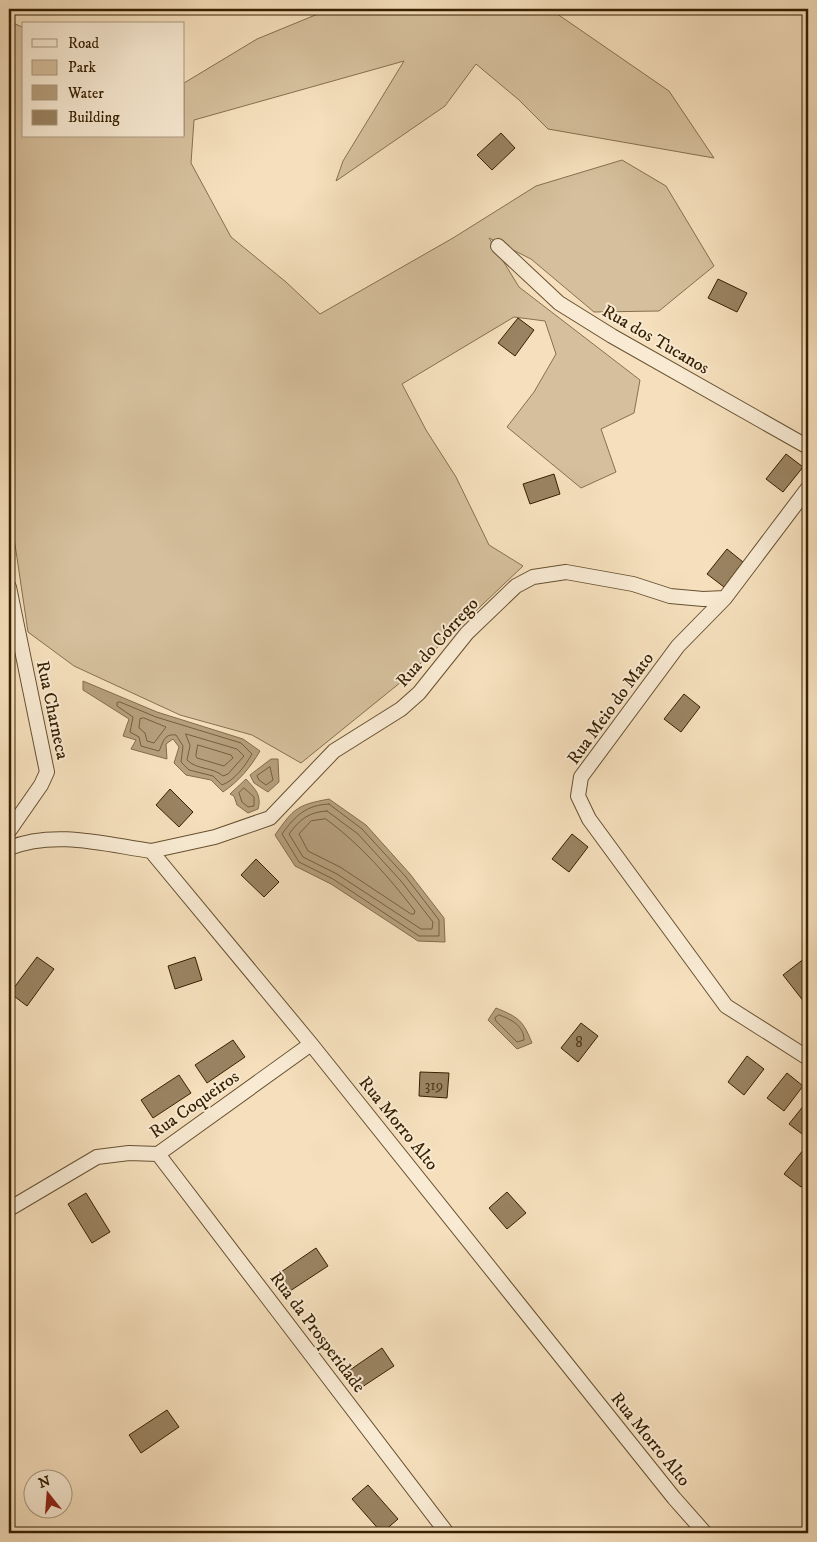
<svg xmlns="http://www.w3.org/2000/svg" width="817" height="1542" font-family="'IM FELL DW Pica',serif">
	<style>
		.green { fill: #d5bf9c; stroke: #86704e }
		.water { fill: #b59e7c; stroke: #836c4b }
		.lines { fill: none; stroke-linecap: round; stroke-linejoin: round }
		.shore { stroke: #765f3e; stroke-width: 1 }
		.building { fill: #9a8362; stroke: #382001 }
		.minor-casing { stroke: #675030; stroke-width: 16 }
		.minor { stroke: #f8ead3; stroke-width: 14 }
		.labels { text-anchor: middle; stroke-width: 4; stroke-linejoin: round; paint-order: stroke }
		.number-label { font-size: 15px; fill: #503919 }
		.street-label { font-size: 18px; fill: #382001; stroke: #f8ead3 }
	</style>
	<rect width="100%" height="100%" fill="#f5dfbc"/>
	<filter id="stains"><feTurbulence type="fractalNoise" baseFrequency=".004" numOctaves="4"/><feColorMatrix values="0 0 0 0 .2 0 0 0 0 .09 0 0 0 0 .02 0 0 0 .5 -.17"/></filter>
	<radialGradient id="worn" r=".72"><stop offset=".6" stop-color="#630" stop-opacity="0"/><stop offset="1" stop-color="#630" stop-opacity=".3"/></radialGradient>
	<!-- green -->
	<path class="green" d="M330,9H550L669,91L714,158L548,129L519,100L476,64L445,106L336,181L343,161L404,61L194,120L191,163L231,237L286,282L320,314L453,238L536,186L622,160L666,186L714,266L659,311L594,312L531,259L489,238L519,287L640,380L634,413L601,429L616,472L581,488L507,427L534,392L556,354L545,321L514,317L402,384L426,430L456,477L489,545L523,566L401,682L301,763L252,735L180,715L74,666L28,632L9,504V21L24,28V136H184V83L257,39Z"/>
	<!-- water -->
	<path class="water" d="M83,681L157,712L243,739L260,751C250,768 239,781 223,792L211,780L186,775L174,763L179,747L173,739L166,744L167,759L131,749L136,740L123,736L129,719L83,690Z
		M271,759H278L279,782L268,792L254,783L250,775Z
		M246,779C255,789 262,795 258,809L248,813L237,805L234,796L230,794Z
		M329,799L366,825L410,874L444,918L445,942L418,941L331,884L295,866L275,835C294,808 297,805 329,799Z
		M496,1008C518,1017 523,1020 532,1043L517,1049L488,1020Z"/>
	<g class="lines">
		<!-- shore -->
		<path class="shore" d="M120,702L156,717L241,743L252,754C245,766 235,780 222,785L213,776L189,770L181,762L183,746L176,735C163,733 163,744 159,751L141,746L139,737L130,732L133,717L117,706V703Z
			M144,718L166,727L154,743L147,741L145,733L139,728L140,719Z
			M186,734L237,749L244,756L228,774L223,776C213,767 197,770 187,760L190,746Z
			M198,745L231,755L233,758L224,766L197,758L196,756Z
			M270,767L273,780L266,785L259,780L257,776Z
			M244,788L254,797V806L248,807L242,802L239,793Z
			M329,804L362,829L406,877L439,920V936H419L333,879L299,862L282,834C295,816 306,805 329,804Z
			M327,811L358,834L401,881L433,922L432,929H421L337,874L303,857L289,834C300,819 309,812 327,811Z
			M326,819C361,845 388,876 415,911L414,914H411L340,867L308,851L299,834L311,821Z
			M499,1015C511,1019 524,1026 524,1040L517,1042L496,1021L495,1018Z"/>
	</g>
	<!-- building -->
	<path class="building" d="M501,133L515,148L492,170L477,155Z
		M718,279L747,293L737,312L708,298Z
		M518,318L534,330L515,356L498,343Z
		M786,454L803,467L783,492L766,479Z
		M554,474L560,494L530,504L523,484Z
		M727,549L743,562L724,587L707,574Z
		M684,694L700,707L681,732L664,719Z
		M170,789L193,812L179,827L156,805Z
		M572,834L588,847L569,872L552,859Z
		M256,859L279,882L264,897L241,875Z
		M37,957L54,969L27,1006L10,993Z
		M195,957L202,980L175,989L168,966Z
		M805,958L808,962V1007L783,975Z
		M581,1023L598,1036L578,1062L561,1048Z
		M233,1040L245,1057L207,1083L195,1065Z
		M747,1056L764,1069L744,1095L728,1082Z
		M420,1072L449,1073L447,1098L419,1096Z
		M787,1073L803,1086L784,1111L767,1098Z
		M179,1075L191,1093L153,1118L141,1100Z
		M808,1100V1134L806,1137L789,1124Z
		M804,1149L808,1152V1178L801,1187L784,1174Z
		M507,1192L526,1213L507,1229L489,1208Z
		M86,1193L110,1232L92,1243L68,1204Z
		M316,1248L328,1266L290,1291L278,1274Z
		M382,1348L394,1366L356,1391L344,1374Z
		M167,1410L179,1427L141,1453L129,1435Z
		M368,1485L398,1519L382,1533L352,1499Z"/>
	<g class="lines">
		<!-- minor casing -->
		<g class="minor-casing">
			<path id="minor" d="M498,246L559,303L612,336L808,447
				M808,488L725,598L678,646L581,777L578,796L589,819L726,1006L808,1058
				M9,587L47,772L41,785L9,831
				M9,848C55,830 103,844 151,851L311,1044L674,1498L705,1533
				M151,851L215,837L270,818L334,751L401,709L419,693L467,633L516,586L533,577L566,572L633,584L670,596L703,599L725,598
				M158,1154L447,1533
				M9,1209L97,1157L129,1153L158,1154L311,1044"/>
		</g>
		<!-- minor -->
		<use href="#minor" class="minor"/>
	</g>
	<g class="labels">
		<!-- number labels -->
		<g class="number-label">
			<text x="579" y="1047">8</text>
			<text x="434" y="1090">319</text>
		</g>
		<!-- street labels -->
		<g class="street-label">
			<text transform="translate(656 339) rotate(30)" y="6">Rua dos Tucanos</text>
			<text transform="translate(437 642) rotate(-48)" y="6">Rua do Córrego</text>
			<text transform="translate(610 708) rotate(-54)" y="6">Rua Meio do Mato</text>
			<text transform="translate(53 710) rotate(78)" y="6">Rua Charneca</text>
			<text transform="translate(194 1104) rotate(-35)" y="6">Rua Coqueiros</text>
			<text transform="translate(399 1123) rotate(51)" y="6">Rua Morro Alto</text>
			<text transform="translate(318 1332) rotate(53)" y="6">Rua da Prosperidade</text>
			<text transform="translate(651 1439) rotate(51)" y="6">Rua Morro Alto</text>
		</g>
	</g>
	<!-- margin -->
	<rect width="817" height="1542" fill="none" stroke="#f5dfbc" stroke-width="30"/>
	<rect x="10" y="10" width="797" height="1522" fill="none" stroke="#382001" stroke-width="2.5"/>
	<rect x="15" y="15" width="787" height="1512" fill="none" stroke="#382001"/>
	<!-- legend -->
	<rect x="22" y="22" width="162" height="115" fill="#f8ead3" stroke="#ab997f"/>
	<rect x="32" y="39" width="25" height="8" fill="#f8ead3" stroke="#ab997f"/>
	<text x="68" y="48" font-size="15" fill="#382001">Road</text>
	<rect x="32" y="60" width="25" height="15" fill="#d5bf9c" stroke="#ab997f"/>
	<text x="68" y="72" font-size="15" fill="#382001">Park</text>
	<rect x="32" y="85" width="25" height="15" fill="#b59e7c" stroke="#ab997f"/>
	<text x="68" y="98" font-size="15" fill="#382001">Water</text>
	<rect x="32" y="110" width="25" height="15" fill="#9a8362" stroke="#ab997f"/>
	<text x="68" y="122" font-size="15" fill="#382001">Building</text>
	<!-- north arrow -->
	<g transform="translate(48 1494) rotate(343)"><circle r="24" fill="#f8ead3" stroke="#ab997f"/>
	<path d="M0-4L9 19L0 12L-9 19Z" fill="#8f2418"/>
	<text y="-8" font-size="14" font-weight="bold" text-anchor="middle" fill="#382001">N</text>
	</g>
	<rect width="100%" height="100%" filter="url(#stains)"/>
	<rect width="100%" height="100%" fill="url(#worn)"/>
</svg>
